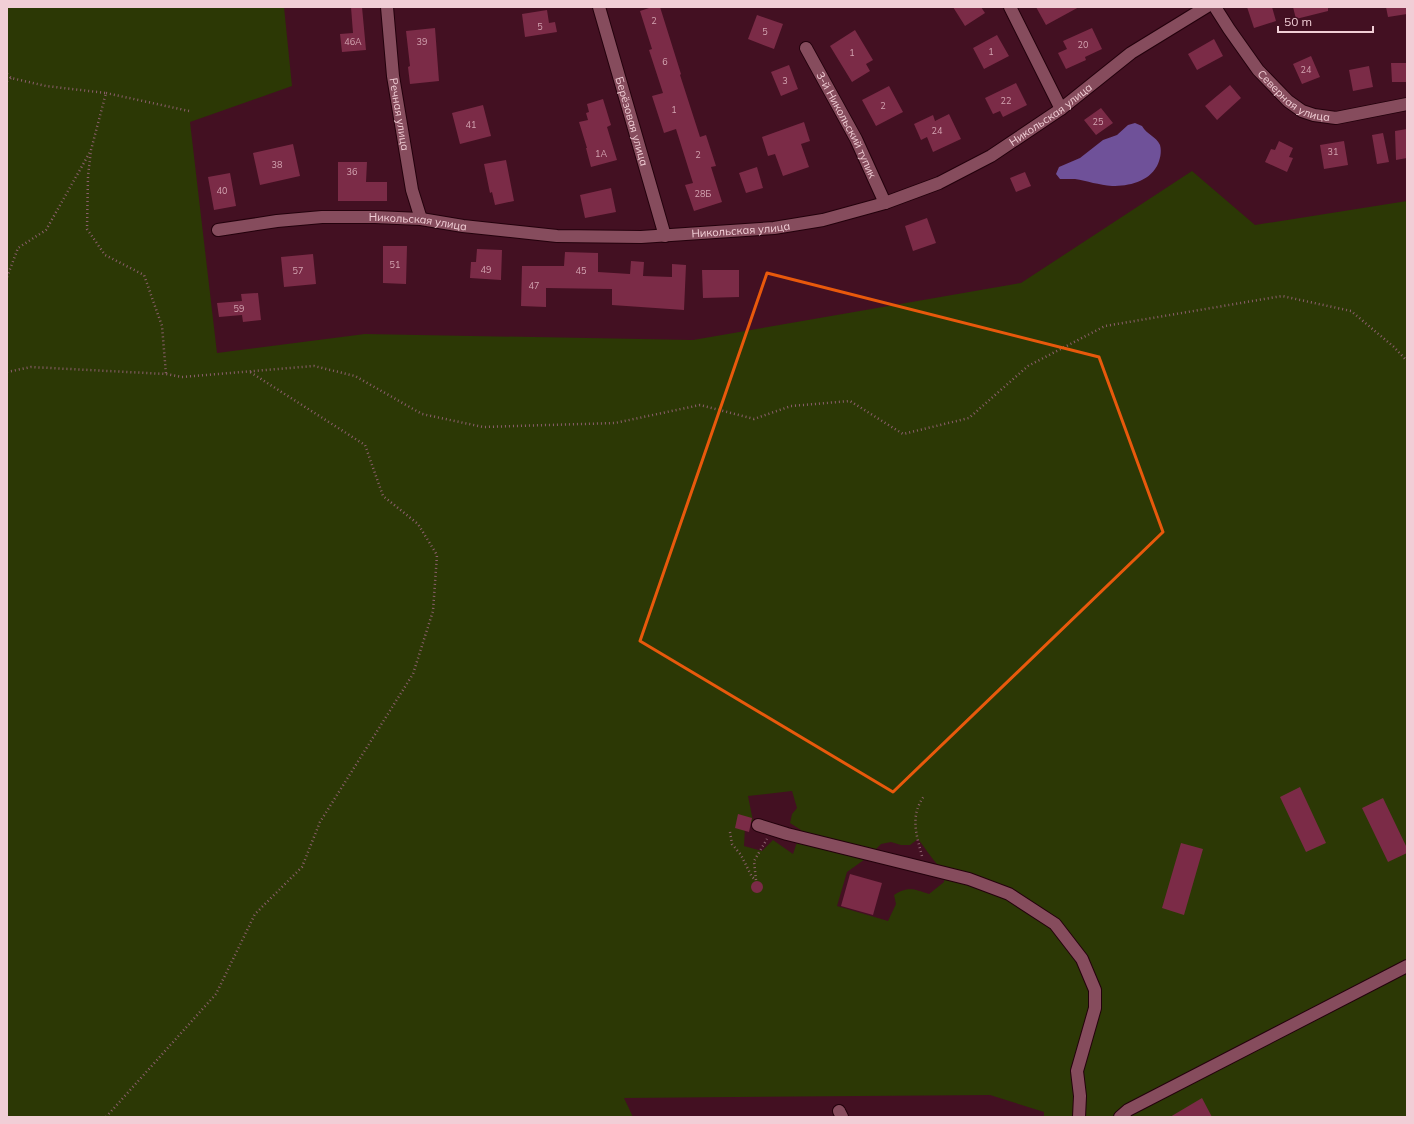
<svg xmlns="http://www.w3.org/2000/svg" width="1414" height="1124" font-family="Mulish,sans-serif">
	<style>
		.green { fill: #2c3805; fill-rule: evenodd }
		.water { fill: #6f5199 }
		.building { fill: #7b2b47 }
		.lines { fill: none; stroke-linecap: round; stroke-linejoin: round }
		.minor-casing { stroke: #23010c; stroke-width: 14 }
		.path { stroke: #8c5f6d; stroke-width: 2.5; stroke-dasharray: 1 3; stroke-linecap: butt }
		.minor { stroke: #864c5d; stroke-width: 12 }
		.marked { fill: none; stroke: #e8590c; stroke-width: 3; stroke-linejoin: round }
		.labels { text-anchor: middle; stroke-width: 3; stroke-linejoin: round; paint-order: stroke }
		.number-label { font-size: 9px; fill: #d4a5b2 }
		.street-label { font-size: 11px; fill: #f1ced6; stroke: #431022 }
	</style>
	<rect width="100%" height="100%" fill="#431022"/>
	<!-- green -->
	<path class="green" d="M7,7H284L292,86L190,122L217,353L365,334L693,340L1021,283L1192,171L1255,225L1407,201V1117H1044V1112L990,1095L624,1098L633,1117H7ZM792,791L797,808L792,814L790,823L801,830L793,854L773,840L762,851L744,846L745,827L753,821L748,796ZM918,839C927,850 934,863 945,872L944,882L929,894C914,889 908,886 894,895L896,904L888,921L837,906L847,872L868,857L881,844L891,842L901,845H910Z"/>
	<!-- water -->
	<path class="water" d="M1135,123L1142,126C1147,135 1156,136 1160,145C1162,152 1160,160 1157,166C1148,182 1129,186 1112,186C1099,185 1087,181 1075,179C1070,179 1065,179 1060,179L1056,174L1059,167L1080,158L1103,140L1117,135L1128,125Z"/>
	<!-- building -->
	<path class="building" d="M351,7H362L366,50L342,52L340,34L353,33Z
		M652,7H660L681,74L680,75L700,137L706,135L716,166L711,167L722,202L694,211L685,185L693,183L676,129L664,133L652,96L663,93L649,50L652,49L640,11Z
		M953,7H981L985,13L965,26Z
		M1036,7H1079L1046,25Z
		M1247,7H1272L1276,21L1254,28Z
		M1293,7H1328V11L1296,19Z
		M1386,7H1407V14L1388,17Z
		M547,10L549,23L555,22L557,32L525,37L522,14Z
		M757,15L783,24L774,49L748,39Z
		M435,28L439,81L410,84L408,67L410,66L406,31Z
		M1092,28L1102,49L1085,57L1086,60L1066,69L1058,53L1067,49L1063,41Z
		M855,30L873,60L866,64L870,71L852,82L830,46Z
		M997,35L1009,56L984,69L973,48Z
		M1214,39L1223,56L1197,70L1188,54Z
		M1311,56L1320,77L1302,84L1293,64Z
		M1391,63H1407V82H1392Z
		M789,65L798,89L781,96L771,72Z
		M1369,66L1373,87L1353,91L1349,70Z
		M1016,83L1027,105L1003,117L1000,111L993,114L985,98Z
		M1230,85L1241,98L1217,120L1205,106Z
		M889,86L903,112L876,126L862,100Z
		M603,99L611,125L607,127L617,160L591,167L586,148H587L579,122L588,120L586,113L589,112L587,104Z
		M483,105L491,136L460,144L452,113Z
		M1101,108L1113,123L1096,135L1084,120Z
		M949,114L961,139L933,152L927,137L921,140L914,124L933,115L935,121Z
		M804,122L810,141L801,144L809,167L783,176L775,154L768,156L762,137Z
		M1407,129V158L1396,160L1395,131Z
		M1383,133L1389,162L1377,164L1372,135Z
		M1279,141L1293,148L1289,157L1293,158L1287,172L1265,162L1271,149L1275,150Z
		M1344,141L1348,165L1324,169L1320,145Z
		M293,144L300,176L260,185L253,153Z
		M506,160L514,201L495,205L492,192L490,193L484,164Z
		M338,162H367L366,182H387V201H338Z
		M757,167L763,188L746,193L739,173Z
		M1025,172L1031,186L1016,192L1010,178Z
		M230,173L236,206L214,210L208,177Z
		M611,188L616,212L585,218L580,195Z
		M927,218L936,243L913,251L905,226Z
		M383,246H407L406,284L383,283Z
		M477,249L502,250L501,280L470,278L471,262H476Z
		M565,252L598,253V272L630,274L631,261L644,262L643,276L672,277V264L686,265L684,310L612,305V289L546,288V307L521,306L522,266H564Z
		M313,254L316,284L284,287L281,257Z
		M702,270H739V297L703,298Z
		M258,293L261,320L243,322L242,315L219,317L217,303L242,301L241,294Z
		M1300,787L1326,843L1306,852L1280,797Z
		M1383,798L1407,848V853L1388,862L1362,808Z
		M738,814L752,818L749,832L735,828Z
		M1181,843L1203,849L1184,915L1162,908Z
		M850,874L882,883L873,915L841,906Z
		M751 887a6 6 0 1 1 12 0a6 6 0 1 1-12 0Z
		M1202,1098L1212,1117H1170Z"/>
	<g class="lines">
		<!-- minor casing -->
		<g class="minor-casing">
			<g id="minor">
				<path id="s1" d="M387,7L393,76L412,190L421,219"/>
				<path id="s2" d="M599,7L665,236"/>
				<path d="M1010,7L1061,109"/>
				<path id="s3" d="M1215,7L1229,29L1258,70L1288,101L1302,111L1314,115L1336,118L1407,104"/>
				<path id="s4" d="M806,48L856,139L885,203"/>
				<path id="s5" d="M218,230L277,221L322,217H375L421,219L463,226L557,236L641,237L774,228L823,220L885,203L939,183L991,156L1061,109L1131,53L1206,7"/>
				<path d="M758,825L787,834L969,879L1009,894L1055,924L1082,959L1095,990V1008L1077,1071L1080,1096L1079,1117"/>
				<path d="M839,1111L842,1117"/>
				<path d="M1120,1117L1128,1110L1407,966"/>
			</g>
		</g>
		<!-- path -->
		<path class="path" d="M7,74L11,78L46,86L106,93L91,150L88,176L87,229L105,255L144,275L162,326L166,374
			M7,81L11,78
			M106,93L189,111
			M7,277L18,248L46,230L90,152
			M7,372L31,367L166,374L182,377L314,366L355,376L422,414L483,427L615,423L700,405L754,419L791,406L850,401L903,434L969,418L1028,366L1105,326L1282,296L1351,311L1394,347L1407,361
			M730,832L732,844L741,855L752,877L756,880
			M922,856C916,834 910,816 924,796
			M756,880L754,861L767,839
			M106,1117L216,994L255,914L302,867L320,822L413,674L433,611L437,555L418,524L383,496L365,445L250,372"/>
		<!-- minor -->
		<use href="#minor" class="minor"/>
	</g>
	<!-- marked area -->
	<path class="marked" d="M767,273L1099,357L1163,532L893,792L640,641Z"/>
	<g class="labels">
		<!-- number labels -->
		<g class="number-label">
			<text x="654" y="24">2</text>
			<text x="540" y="30">5</text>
			<text x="765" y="35">5</text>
			<text x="353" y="45">46А</text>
			<text x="422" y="45">39</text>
			<text x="1083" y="48">20</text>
			<text x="991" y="55">1</text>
			<text x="852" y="56">1</text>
			<text x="665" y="65">6</text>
			<text x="1306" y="73">24</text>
			<text x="785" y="84">3</text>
			<text x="1006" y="104">22</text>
			<text x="883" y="109">2</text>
			<text x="674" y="113">1</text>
			<text x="1098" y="125">25</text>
			<text x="471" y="128">41</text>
			<text x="937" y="134">24</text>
			<text x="1333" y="155">31</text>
			<text x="601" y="157">1А</text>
			<text x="698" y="158">2</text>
			<text x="277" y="168">38</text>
			<text x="352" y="175">36</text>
			<text x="222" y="194">40</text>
			<text x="703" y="197">28Б</text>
			<text x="395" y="268">51</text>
			<text x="486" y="273">49</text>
			<text x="298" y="274">57</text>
			<text x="581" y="274">45</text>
			<text x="534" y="289">47</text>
			<text x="239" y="312">59</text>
		</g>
		<!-- street labels -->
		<g class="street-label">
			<text dy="4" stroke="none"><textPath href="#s3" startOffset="122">Северная улица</textPath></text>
			<text dy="4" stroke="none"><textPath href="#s1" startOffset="108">Речная улица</textPath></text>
			<text dy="4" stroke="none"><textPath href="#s5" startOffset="861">Никольская улица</textPath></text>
			<text dy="4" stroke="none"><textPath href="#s2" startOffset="119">Берёзовая улица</textPath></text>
			<text dy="4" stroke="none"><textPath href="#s4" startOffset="87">3-й Никольский тупик</textPath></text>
			<text dy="4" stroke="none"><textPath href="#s5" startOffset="201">Никольская улица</textPath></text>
			<text dy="4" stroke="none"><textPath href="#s5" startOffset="525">Никольская улица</textPath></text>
		</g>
	</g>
	<!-- border -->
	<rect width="1414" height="1124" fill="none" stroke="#f1ced6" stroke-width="16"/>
	<!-- scale -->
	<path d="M1278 26v6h95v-6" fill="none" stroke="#f1ced6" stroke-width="2"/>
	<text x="1284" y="26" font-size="12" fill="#f1ced6" stroke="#431022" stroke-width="3" paint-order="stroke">50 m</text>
</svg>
